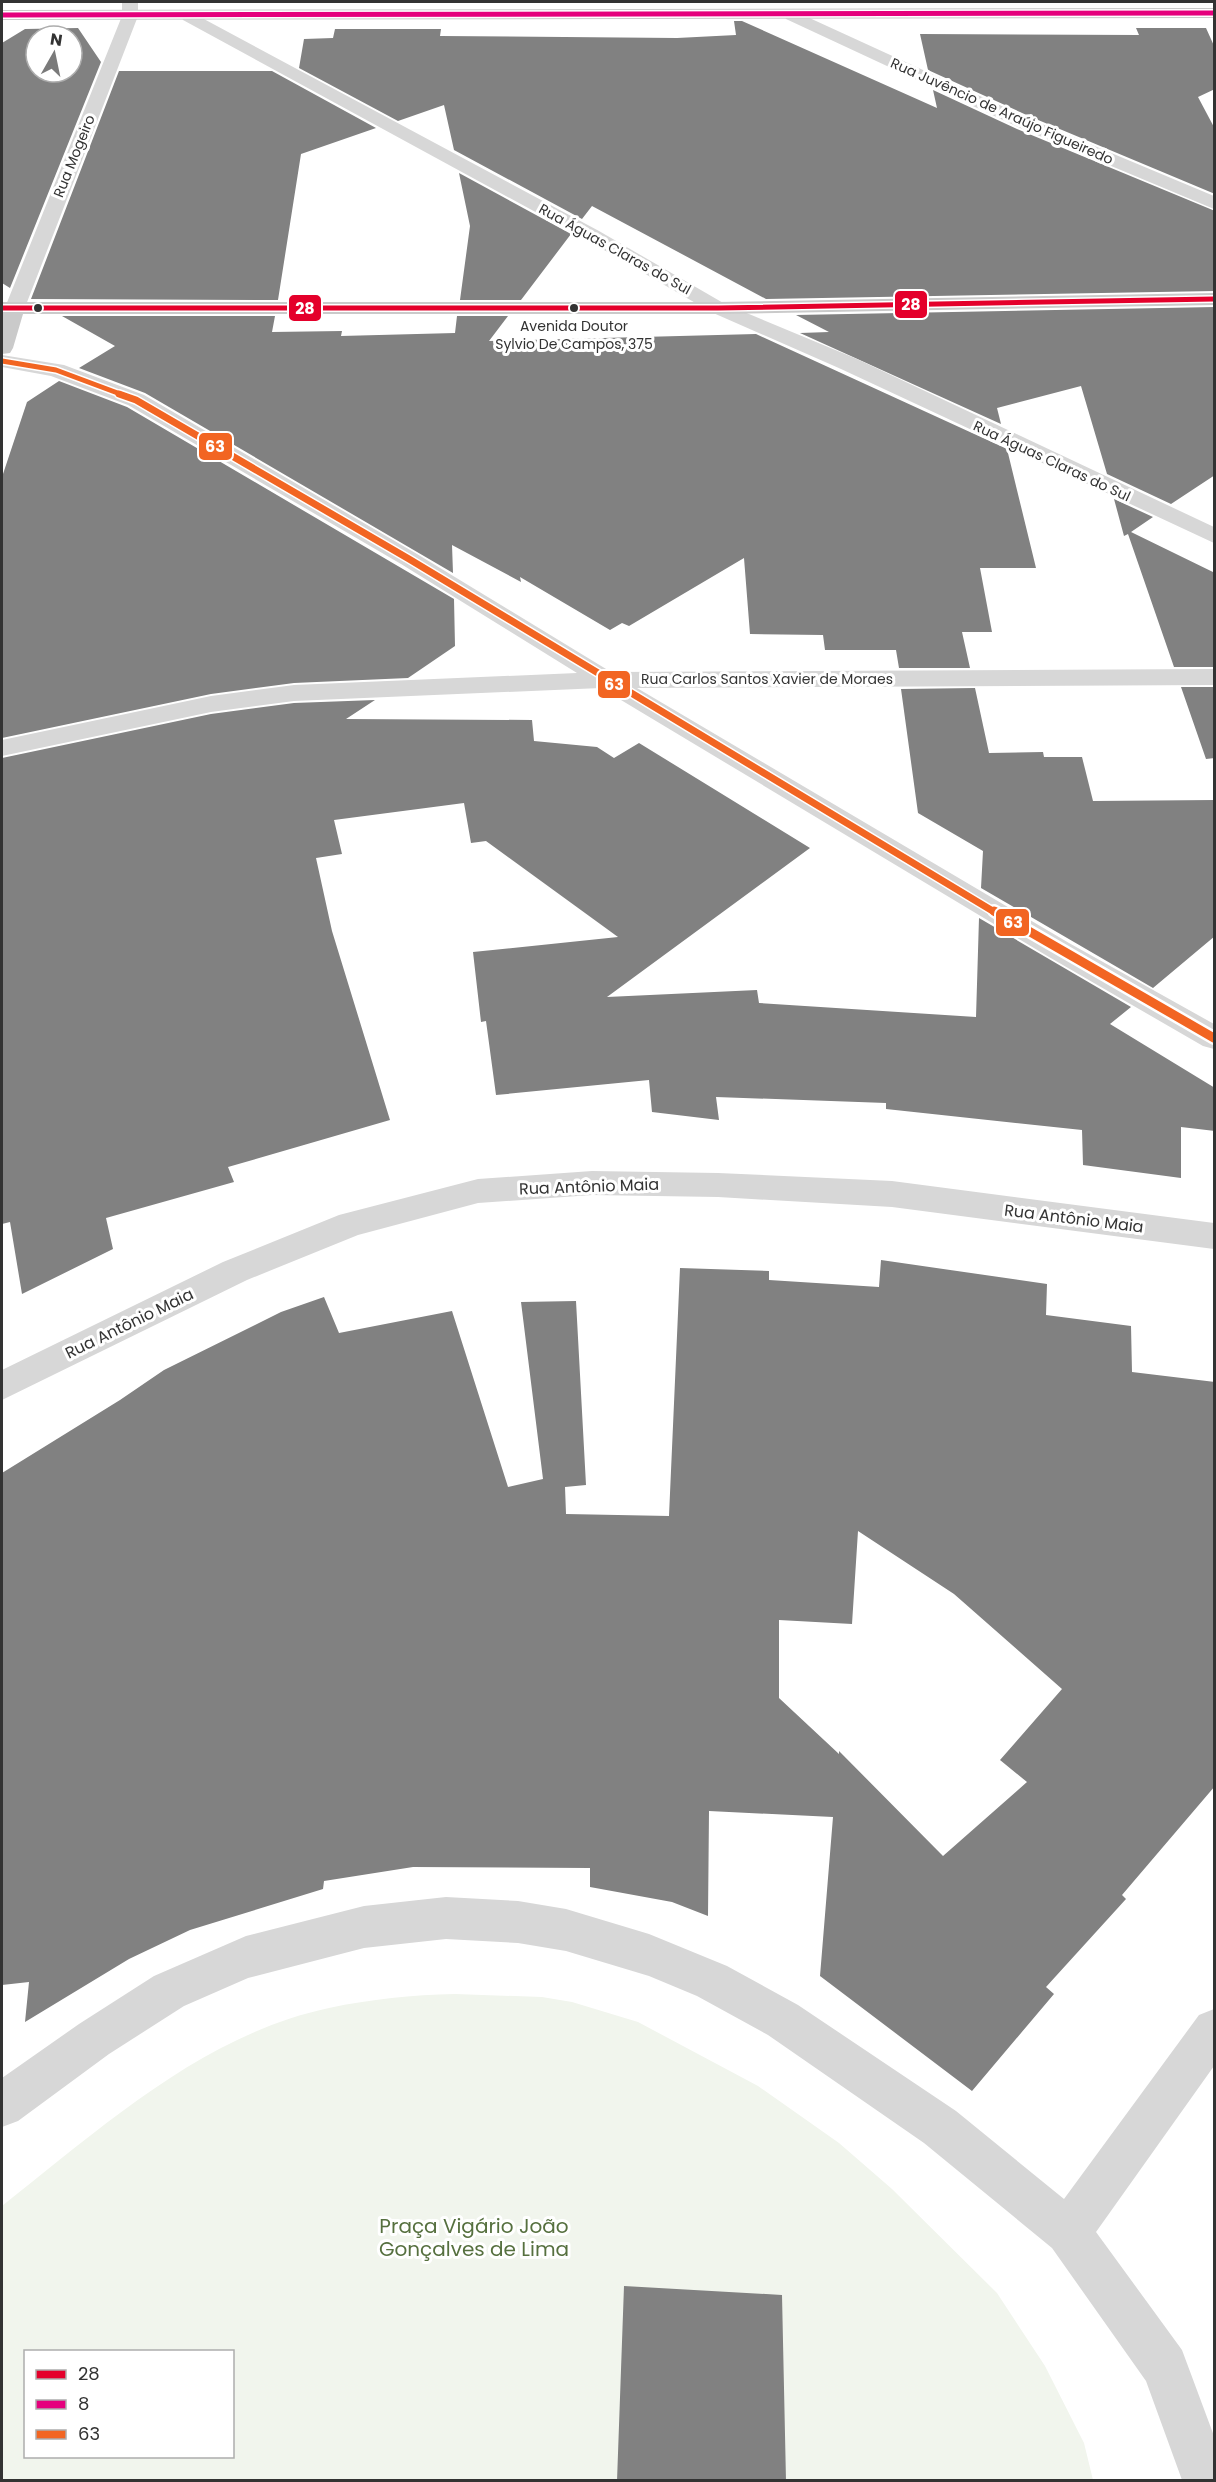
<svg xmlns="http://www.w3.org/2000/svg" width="1216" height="2482" font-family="Poppins,sans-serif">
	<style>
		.green { fill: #f1f5ed; fill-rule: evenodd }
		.building { fill: #818181; fill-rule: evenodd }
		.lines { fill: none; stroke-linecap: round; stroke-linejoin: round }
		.minor { fill: #d7d7d7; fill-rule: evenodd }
		.major { fill: #cacaca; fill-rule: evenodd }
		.bus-1-casing { stroke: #fff; stroke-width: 8 }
		.bus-2-casing { stroke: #fff; stroke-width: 8 }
		.bus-3-far2-casing { stroke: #fff; stroke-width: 8 }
		.bus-3-far1-casing { stroke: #fff; stroke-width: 10 }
		.bus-3-casing { stroke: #fff; stroke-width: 14 }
		.bus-1 { stroke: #e4002b; stroke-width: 5 }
		.bus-2 { stroke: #e5007d; stroke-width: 5 }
		.bus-3-far2 { stroke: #f26522; stroke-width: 5 }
		.bus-3-far1 { stroke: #f26522; stroke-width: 7 }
		.bus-3 { stroke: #f26522; stroke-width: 9 }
		.bus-dot { fill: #333; stroke: #fff; stroke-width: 2 }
		.labels { text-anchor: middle; stroke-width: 6; stroke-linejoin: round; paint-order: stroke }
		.far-street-label { font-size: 14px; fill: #333; stroke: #fff }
		.bus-label { font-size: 14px; fill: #333; stroke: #fff }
		.street-label { font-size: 16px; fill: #333; stroke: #fff }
		.near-park-label { font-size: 20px; fill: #56703f; stroke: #fff }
		.line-badge { stroke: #fff; stroke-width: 2 }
		.badge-label { font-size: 16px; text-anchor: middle; font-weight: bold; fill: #fff }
	</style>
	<rect width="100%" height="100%" fill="#fff"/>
	<!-- green -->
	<path class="green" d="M455,1994L542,1997L572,2002L638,2022L758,2086L839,2143L892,2189L997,2293L1045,2366L1084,2443L1093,2480H2V2206C100,2129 202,2035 329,2008C371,1999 412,1995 455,1994ZM26,2352H232V2456H26Z"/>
	<!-- building -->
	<path class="building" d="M734,21H742L937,108L933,90L1017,129L1215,211V291L766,299L592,206L582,219L454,150L444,105L398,121L299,68L304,39L333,38L335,29H441L440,36L677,38L736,35Z
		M78,28L101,62L10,288L2,283V43L25,29ZM36,36H72V72H36Z
		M1136,28H1206L1215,48V89L1198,97L1215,129V194L1031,117L928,70L920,34L1139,35Z
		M119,71H272L376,128L301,154L278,300L31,299Z
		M459,173L571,234L521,300H460L470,226Z
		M1215,307V475L1171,504L1107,474L1081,386L997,408L1001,424L800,333L829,332L796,315Z
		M62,316H275L272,332L342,331L341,336L455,333L457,316H508L489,341L756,334L1007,449L1036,568H980L992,632H962L970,668H899L896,650H825L823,635L750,634L744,558L629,626L622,623L610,630L520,577L521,582L452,545L453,573L145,393L79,368L115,346Z
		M59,381L127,407L454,599L455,646L408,678L294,683L211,694L2,738V477L27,402Z
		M1114,499L1153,517L1131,532L1215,573V667H1174L1128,534L1124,536Z
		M1181,687H1215V758L1206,759Z
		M975,688L989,753L1043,752L1044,757H1082L1093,801L1215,800V936L1153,988L981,888L983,851L918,813L901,689Z
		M375,700L346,719L532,720L534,741L597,747L614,758L639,743L810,848L607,997L757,990L759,1003L976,1017L979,918L1131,1007L1110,1024L1215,1088V1131L1181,1127V1178L1083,1165L1082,1130L886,1109V1103L716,1097L719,1120L652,1112L649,1080L496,1095L486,1021L481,1022L473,952L618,937L486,841L471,843L464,803L334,820L342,854L316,858L332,931L390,1120L228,1167L234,1182L106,1218L113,1249L22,1294L10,1222L2,1224V758L211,714L294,703Z
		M881,1260L1047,1284L1046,1315L1131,1326L1132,1372L1215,1382V1786L1122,1895L1126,1899L1046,1987L1054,1994L972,2091L820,1976L833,1817L709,1811L708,1916L672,1902L590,1887V1868L413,1867L324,1881L323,1889L190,1930L129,1959L25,2022L29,1982L2,1985V1473L120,1400L164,1370L281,1312L324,1297L339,1333L452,1311L508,1487L543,1479L521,1302L576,1301L586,1485L565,1487L566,1514L669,1516L680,1268L769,1271V1280L879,1287ZM858,1531L954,1594L1062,1689L1000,1760L1027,1782L943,1856L839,1751V1754L779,1698V1620L852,1624Z
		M624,2286L782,2295L786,2481H617Z"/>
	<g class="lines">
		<!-- minor -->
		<path class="minor" d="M122,2H138V16L24,310L21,314H7L4,310L122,16Z
			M792,10L1030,119L1214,196V209L1018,127L786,19L784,15L786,11Z
			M189,11L599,231L725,304L857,359L1214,527V543L841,369L711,312L585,239L183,20L181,16Z
			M2,355L64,365L144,395L417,554L611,672L1214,669V685L637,688L1069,943L1214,1024V1049L1203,1046L1049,957L601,688L294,701L211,712L2,756V740L211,696L294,685L577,673L401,564L128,405L51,376L2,367Z
			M592,1171L718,1173L892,1181L1214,1223V1249L892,1207L718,1197L592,1195L478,1203L358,1235L247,1280L2,1400V1370L223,1262L339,1215L478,1179Z
			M446,1897L518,1901L566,1909L649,1934L727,1966L798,2005L956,2111L1064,2199L1199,2015L1214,2009V2066L1096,2232L1182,2350L1214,2436V2480H1182L1146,2381L1052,2248L924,2143L768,2035L697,1996L649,1976L566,1951L518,1943L446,1939L364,1948L248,1978L184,2006L109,2054L18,2121L2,2127V2078L79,2024L154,1976L246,1936L364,1906Z"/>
		<!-- major -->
		<path class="major" d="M1214,8V18L2,20V10Z
			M1214,293V305L718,314H23L13,348L10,353L2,354V302H718Z"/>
		<!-- bus-1 casing -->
		<g class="bus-1-casing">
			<path id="bus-1" d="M2,308H718L1214,299"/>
		</g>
		<!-- bus-2 casing -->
		<g class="bus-2-casing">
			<path id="bus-2" d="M2,15L1214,13"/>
		</g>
		<!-- bus-3-far2 casing -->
		<g class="bus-3-far2-casing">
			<path id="bus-3-far2" d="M2,361L56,370L123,395"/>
		</g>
		<!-- bus-3-far1 casing -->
		<g class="bus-3-far1-casing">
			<path id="bus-3-far1" d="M119,394L136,400L409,559L996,913"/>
		</g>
		<!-- bus-3 casing -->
		<g class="bus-3-casing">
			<path id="bus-3" d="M994,911L1214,1038"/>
		</g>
		<!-- bus-1 -->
		<use href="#bus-1" class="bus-1"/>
		<!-- bus-2 -->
		<use href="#bus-2" class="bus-2"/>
		<!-- bus-3-far2 -->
		<use href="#bus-3-far2" class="bus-3-far2"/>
		<!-- bus-3-far1 -->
		<use href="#bus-3-far1" class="bus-3-far1"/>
		<!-- bus-3 -->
		<use href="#bus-3" class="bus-3"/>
	</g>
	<!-- markers -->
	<g class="bus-dot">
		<circle cx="38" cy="308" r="5"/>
		<circle cx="574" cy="308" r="5"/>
	</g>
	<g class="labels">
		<!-- far-street labels -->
		<g class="far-street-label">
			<text transform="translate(1002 111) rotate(24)" y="5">Rua Juvêncio de Araújo Figueiredo</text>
			<text transform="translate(74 156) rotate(-68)" y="5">Rua Mogeiro</text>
			<text transform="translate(615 249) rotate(29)" y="5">Rua Águas Claras do Sul</text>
			<text transform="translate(1052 461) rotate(25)" y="5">Rua Águas Claras do Sul</text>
			<text x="767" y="684">Rua Carlos Santos Xavier de Moraes</text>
		</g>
		<!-- bus labels -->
		<g class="bus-label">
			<text x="574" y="331">Avenida Doutor<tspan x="574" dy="18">Sylvio De Campos, 375</tspan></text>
		</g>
		<!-- street labels -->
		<g class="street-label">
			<text transform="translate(589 1186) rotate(-2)" y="6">Rua Antônio Maia</text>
			<text transform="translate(1074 1218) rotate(7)" y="6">Rua Antônio Maia</text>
			<text transform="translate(129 1323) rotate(-26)" y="6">Rua Antônio Maia</text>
		</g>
		<!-- near-park labels -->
		<g class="near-park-label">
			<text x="474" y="2233">Praça Vigário João<tspan x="474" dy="23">Gonçalves de Lima</tspan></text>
		</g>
	</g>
	<g class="line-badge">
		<rect x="894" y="290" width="34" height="29" rx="6" fill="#e4002b"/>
		<rect x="288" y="294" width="34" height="28" rx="6" fill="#e4002b"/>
		<rect x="198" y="432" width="35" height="29" rx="6" fill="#f26522"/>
		<rect x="597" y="670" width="34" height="29" rx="6" fill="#f26522"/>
		<rect x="995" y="908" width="35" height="29" rx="6" fill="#f26522"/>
	</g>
	<g class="badge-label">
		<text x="911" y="310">28</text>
		<text x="305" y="314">28</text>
		<text x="215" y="452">63</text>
		<text x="614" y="690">63</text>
		<text x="1013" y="928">63</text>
	</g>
	<!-- border -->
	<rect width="1216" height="2482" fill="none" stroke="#333333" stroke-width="6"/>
	<!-- legend -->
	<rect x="24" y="2350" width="210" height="108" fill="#ffffff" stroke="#adadad" stroke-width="1.5"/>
	<rect x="36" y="2370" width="30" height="9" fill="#e4002b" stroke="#adadad" stroke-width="1.5"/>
	<text x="78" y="2380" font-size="18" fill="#333333">28</text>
	<rect x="36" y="2400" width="30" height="9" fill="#e5007d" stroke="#adadad" stroke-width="1.5"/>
	<text x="78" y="2410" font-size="18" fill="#333333">8</text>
	<rect x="36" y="2430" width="30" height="9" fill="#f26522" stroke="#adadad" stroke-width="1.5"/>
	<text x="78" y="2440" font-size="18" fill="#333333">63</text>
	<!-- north arrow -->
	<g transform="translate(54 54) rotate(9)"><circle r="28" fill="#ffffff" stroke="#adadad" stroke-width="1.5"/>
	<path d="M0-4.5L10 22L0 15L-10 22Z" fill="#7a7a7a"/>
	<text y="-9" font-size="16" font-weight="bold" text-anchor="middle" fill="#333333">N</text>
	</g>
</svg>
